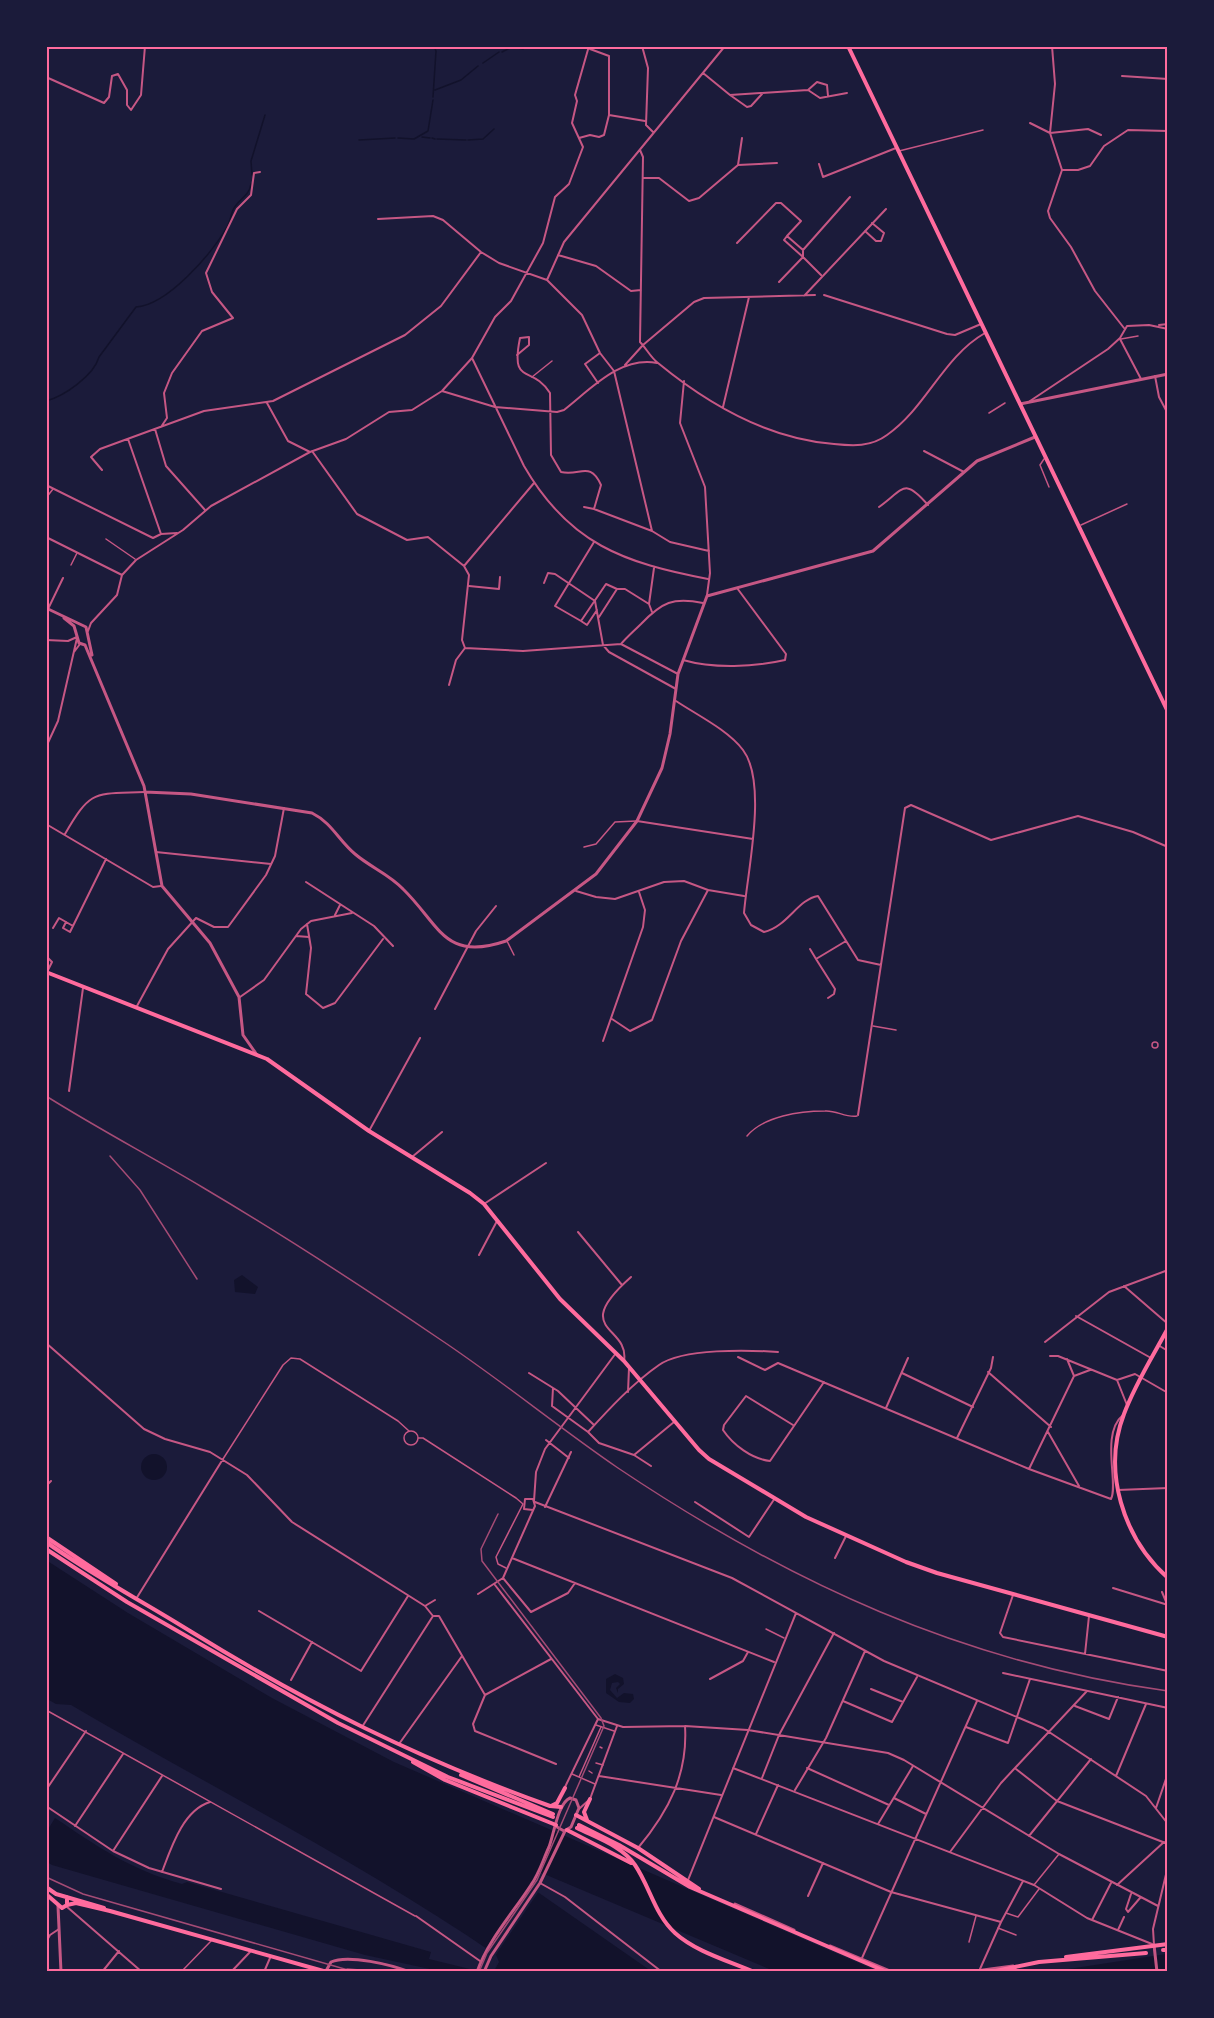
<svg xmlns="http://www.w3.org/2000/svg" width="1214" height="2018" font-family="Bitter,serif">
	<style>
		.water { fill: #12122b }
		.pier { fill: #1b1b3a }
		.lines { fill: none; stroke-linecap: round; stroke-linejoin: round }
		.stream { stroke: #12122b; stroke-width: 1.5 }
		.service { stroke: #c65784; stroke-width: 1.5 }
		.pedestrian { stroke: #c65784; stroke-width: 1.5 }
		.minor { stroke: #c65784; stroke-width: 2 }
		.tertiary { stroke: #c65784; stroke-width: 3 }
		.secondary { stroke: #ff6b9d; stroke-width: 4 }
		.primary { stroke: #ff6b9d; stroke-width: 4 }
		.tram { stroke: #a44b75; stroke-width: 1.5 }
		.rail { stroke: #a44b75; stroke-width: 1.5 }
		.neatline { fill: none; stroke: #ff6b9d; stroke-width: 2 }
	</style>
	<rect width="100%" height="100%" fill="#1b1b3a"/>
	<!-- water -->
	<path class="water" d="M242,1275L258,1287L255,1294L235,1292L234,1280Z
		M141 1467a13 13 0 1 1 26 0a13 13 0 1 1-26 0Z
		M46,1560L128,1613L272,1698L394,1762L877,1971H774L537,1871L529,1886L651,1971H494L499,1962L496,1955C361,1862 212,1788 71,1705L56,1704L47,1699Z
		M615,1674L623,1678L624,1684L618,1689V1693L616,1688L620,1684L618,1682L612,1683L610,1690L617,1698L624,1693L633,1694L634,1699L630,1703L619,1702L606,1693V1679Z
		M55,1818C98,1847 131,1870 182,1884L187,1882L431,1952L429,1959L478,1971H439L365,1955L52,1865L47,1862V1831Z
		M1166,1954L1167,1971L1049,1972Z"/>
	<!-- pier -->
	<path class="pier" d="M529,1885L539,1891L495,1956L497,1964L494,1970L491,1971L495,1959L482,1949H485Z"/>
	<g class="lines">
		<!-- stream -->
		<path class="stream" d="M502,52L512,47L523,49
			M483,63L499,52
			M435,90L461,80L478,66
			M433,97L436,51L434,46
			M422,137L430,138
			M398,138L414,139L428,131L433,100
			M432,138L435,139
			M437,139L466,140
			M359,140L395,138
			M468,140L483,139L494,129
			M252,175L251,161L265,115
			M46,401C65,396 94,375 99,357L136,307C168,305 212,253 227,227C230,222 231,215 233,210C238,199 249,197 251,184"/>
		<!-- service -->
		<path class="service" d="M899,151L983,130
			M532,377L552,361
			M989,413L1005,403
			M1044,459L1040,465L1049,487
			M46,498L53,489
			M1081,525L1127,504
			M106,539L135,559
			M71,565L77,553
			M584,847L596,844L615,822L636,821
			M873,1026L896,1030
			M747,1136C764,1116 800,1111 825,1111C836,1110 846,1118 857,1116
			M404 1438a7 7 0 1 1 14 0a7 7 0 1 1-14 0Z
			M418,1438H423L516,1498L523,1504L496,1557L498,1564L506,1568
			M223,1459L283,1365L291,1358L300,1359L398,1421L409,1431
			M766,1629L784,1638
			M998,1928L1016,1935
			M969,1942L976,1916"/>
		<!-- pedestrian -->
		<path class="pedestrian" d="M1121,339L1138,336
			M507,941L514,955
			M1152 1045a3 3 0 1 1 6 0a3 3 0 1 1-6 0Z
			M46,1710L415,1916
			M596,1725L614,1731
			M600,1747L602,1748
			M596,1763L603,1765
			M589,1771L592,1773
			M572,1774L595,1784
			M579,1777L601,1727
			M1034,1885L1059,1854
			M1006,1913L1018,1917L1039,1889
			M181,1972L212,1940"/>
		<!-- minor -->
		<path class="minor" d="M642,46L648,68L646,125L653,132
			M1052,46L1055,84L1050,133L1062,170
			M703,73L730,95L808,90L820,98L847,93
			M1122,76L1168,79
			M46,77L104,103L109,97L112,76L118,74L127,90V105L131,110L141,95L145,46
			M808,90L817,82L827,85L828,96
			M730,95L747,107L751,106L762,94
			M609,115L645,121
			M1030,123L1050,133L1088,129L1101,135
			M579,138L590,135L599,137L604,135L609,115V56L590,49
			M640,150L643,157L640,342C646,348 651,358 658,363C709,405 768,439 834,444C853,446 871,447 887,435C926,408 943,357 985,333
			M819,164L823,177L896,148
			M738,165L742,138
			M1062,170L1048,211L1050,218L1071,247L1095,291L1124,328
			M1062,170H1078L1090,166L1104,146L1128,130L1168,131
			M643,178H659L689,201L699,198L738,165L777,163
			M378,219L433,216L443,220L481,252L499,263L547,280L582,315L600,353L614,371L652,531
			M865,231L876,241H881L884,233L872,223
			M737,243L776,203H781L801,221L787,236L803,250V257L821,275
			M803,250L850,197
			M558,255L596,266L631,291L641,290
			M547,280L564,242L725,46
			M779,282L803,257L784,240L787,236
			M824,295L947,334L955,335L981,324
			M804,296L886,209
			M1159,325L1168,324
			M1120,339L1141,379
			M517,355L529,345V337L520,338C510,387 532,364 550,393L551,455L561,472C581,476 590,461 601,485L594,509L652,531L670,542L709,551
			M472,358L524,466C569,544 624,563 708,579
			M625,365L643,345L694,302L704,298L815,295
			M1155,376L1159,397L1168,414
			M684,381L680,423L705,487L710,573L707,595
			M598,383L585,364L600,353
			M442,391L495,407L557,412L564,410C591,389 620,356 657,363
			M1030,401L1108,349L1120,338L1127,326L1149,325L1168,329
			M267,403L288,441L310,452
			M723,407L749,297
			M161,427L167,418L164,393L172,373L202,331L233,318L212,292L206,273L237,209L251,195L254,173L260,172
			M155,429L166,466L205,510
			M312,451L357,514L407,540L428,537L464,566L469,575L462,640L465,648L523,651L621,644L678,674
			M924,451L964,472
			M102,470L91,457L100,449L204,411L273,401L405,335L441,306L481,252
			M46,485L153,538L161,534L128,439
			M584,507L594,509
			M879,507C904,489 904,477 928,505
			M161,534L177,533
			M46,537L122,575
			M464,566L534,483
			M544,583L548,573L555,574L595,601L603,645
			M469,586L499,589L500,577
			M48,609L63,578
			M597,610L587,625L581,621L606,584L617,589H625L649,604
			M652,612L649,604L654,568
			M599,617L617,589
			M581,621L555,606L594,542
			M88,631L91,623L117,595L122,575L136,560L183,530L211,506L310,452L346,439L389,412L412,410L442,391L472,358L495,317L511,301L543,243L555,197L569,184L583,147L572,123L577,101L575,95L589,46
			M46,640L68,641L77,637
			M621,644C627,637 634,631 641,624C662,602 673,597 703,603
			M603,645L609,652L676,689
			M74,652L80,644
			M683,660C714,669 754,667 785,660L786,654L737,588
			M449,685L456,660L465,648
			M676,701C697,715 728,730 743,750C768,783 747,873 744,913L751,925L764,932C787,927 798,899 818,896L858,960L881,965
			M46,747L58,721L77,638
			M637,821L753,839
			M46,824L153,887L161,886
			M65,834C91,789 94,794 144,792
			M156,852L271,864
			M306,882L374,926L393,946
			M576,891L596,897L615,899L664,882L684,881L708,890L744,896
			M335,915L340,905
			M66,922L63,928L70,932L106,859
			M307,924L311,948L306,994L323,1008L335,1003L383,939
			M53,928L59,918L73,926
			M296,936L309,937
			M810,949L816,959
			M46,956L52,962L47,972
			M240,997L264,980L301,929L311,921L352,913
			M828,998L834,994L835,989L816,959L846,941
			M137,1006L168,949L196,918L214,927H228L266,875L275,856L284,808
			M435,1009L476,931L496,906
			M612,1019L630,1031L652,1020L681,941L708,890
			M603,1041L643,927L645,910L639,892
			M69,1091L83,988
			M858,1115L905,808L911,805L991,840L1078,816L1133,832L1168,847
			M369,1131L420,1038
			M412,1157L442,1132
			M484,1204L546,1163
			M578,1232L622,1285
			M479,1255L497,1221
			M1124,1286L1168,1324
			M1076,1316L1151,1358
			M1045,1342L1109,1292L1168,1270
			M46,1343L144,1429L165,1439L210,1452L247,1475L292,1522L425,1606L433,1616
			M1158,1345L1168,1351
			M1050,1356H1058L1117,1380L1135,1374L1168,1393
			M738,1357L765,1370L778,1363L1029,1469L1111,1499C1119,1484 1100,1434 1123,1415
			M1067,1359L1074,1376
			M624,1361C630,1325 569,1332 631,1277
			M988,1372L1051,1427
			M529,1373L558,1391L594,1425
			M902,1373L973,1407
			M1117,1380L1127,1405
			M553,1388L552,1406L588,1432L599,1443L634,1455L674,1422
			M628,1392L629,1368
			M886,1408L908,1358
			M793,1425L746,1396L724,1425L723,1430C733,1445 752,1459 770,1461L824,1382
			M588,1432C609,1409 633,1383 659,1365C683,1348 749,1350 778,1352
			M1048,1432L1079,1486
			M957,1438L991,1368L993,1357
			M546,1440L569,1458
			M634,1455L651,1466
			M1029,1469L1074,1376L1090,1370
			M46,1486L51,1481
			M1118,1490L1168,1488
			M534,1501L536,1472L545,1449L616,1353
			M535,1502L732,1578L884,1661L1043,1728L1146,1796L1168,1824
			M695,1502L749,1537L775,1498
			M545,1507L571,1452
			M512,1558L774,1662
			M835,1558L846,1536
			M503,1578L531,1612L568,1593L575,1583
			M495,1585L598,1719L623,1727L685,1726L748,1730L888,1753L904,1760L1059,1854L1158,1906
			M1113,1588L1168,1605
			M1162,1592L1167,1604
			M478,1594L503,1578L535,1506L533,1499H525L524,1509L533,1510
			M1013,1595L1000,1633L1003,1637L1168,1671
			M136,1599L223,1459
			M425,1606L435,1600
			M259,1611L361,1671L408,1596
			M434,1616H439L485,1695
			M1085,1654L1089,1616
			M1003,1673L1168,1708
			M710,1679L743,1661L748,1652
			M291,1680L312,1642
			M871,1689L903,1702
			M485,1695L473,1724L475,1731L556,1764
			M485,1695L551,1659
			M843,1701L892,1722L917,1677
			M1075,1706L1109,1719L1118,1697
			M362,1727L433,1616
			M966,1727L1008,1743L1030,1679
			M399,1744L462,1656
			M733,1768L1034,1885L1087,1918L1152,1944
			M807,1768L889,1805
			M1016,1769L1057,1801L1168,1844
			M599,1776L721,1795
			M1116,1776L1146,1704
			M762,1778L779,1735L834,1633
			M565,1787L598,1719
			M46,1790L86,1731
			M795,1790L826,1738L865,1651
			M894,1798L926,1814
			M46,1806L113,1851L149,1868L221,1889
			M1156,1808L1168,1773
			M579,1809L590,1799L617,1726
			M714,1817L891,1892L1001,1922
			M878,1824L913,1766
			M75,1826L123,1754
			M756,1834L778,1785
			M1029,1836L1091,1759
			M638,1848C669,1811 688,1774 685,1726
			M113,1851L162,1776
			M950,1852L1001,1783L1087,1691
			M162,1872C171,1848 183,1810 210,1802
			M688,1880L796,1613
			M540,1883L565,1897L662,1972
			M1117,1885L1164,1842
			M1131,1894L1126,1909L1128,1912L1140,1898
			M808,1896L823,1863
			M66,1906L142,1972
			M416,1916L480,1961
			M1092,1920L1111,1883
			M1118,1930L1124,1917
			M46,1942L50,1935L59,1929
			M1154,1945L1153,1929L1168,1866
			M862,1958L977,1701
			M46,1969L49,1972
			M980,1969L1001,1922L1023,1881
			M102,1972L119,1951
			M231,1972L250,1952
			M264,1972L270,1958"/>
		<!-- tertiary -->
		<path class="tertiary" d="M46,92V97
			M1020,404L1168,374
			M46,608L86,627L92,655
			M64,618L74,626L79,643L85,645
			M85,645L144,786L162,886L210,943L239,997L243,1035L257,1055
			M145,792L191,794L312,813C332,823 339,841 355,854C370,867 389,874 403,889C440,925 444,962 506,941L596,874L637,821L662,768L670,734L678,674L707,596L873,551L977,461L1035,437
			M735,1904L794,1930
			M58,1906L61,1972
			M1154,1945L1157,1972
			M830,1946L892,1972
			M326,1971L331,1962C348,1954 392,1965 410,1972
			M477,1972C488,1940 513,1913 531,1885C539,1874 543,1860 549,1847C554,1834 558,1803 570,1798L576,1800L579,1808L571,1827L564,1831L557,1827
			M484,1972L491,1956L540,1883L565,1831
			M968,1972L1013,1966"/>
		<!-- secondary -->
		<path class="secondary" d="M46,972L267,1059L369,1131L470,1193L484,1204L560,1299L624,1361L699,1450L709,1459L806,1517L906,1562L937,1573L1168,1637
			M46,1887L56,1894L104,1908
			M46,1894L62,1908L67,1905V1897
			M67,1905L76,1903L110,1911L327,1972"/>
		<!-- primary -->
		<path class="primary" d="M848,46L1168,712
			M1168,1328C1153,1356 1135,1384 1124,1414C1102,1471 1123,1538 1168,1578
			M46,1537L116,1584
			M46,1542C92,1575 142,1601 190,1631C308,1704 419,1759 550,1806L561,1807
			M46,1549L127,1602L338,1723L448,1777L553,1817
			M413,1762L445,1780L556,1825
			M461,1775L553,1814
			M551,1806L557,1803L565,1788
			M576,1815L638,1848L699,1889
			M587,1820L584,1812L590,1799
			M579,1825L619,1845L690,1887L887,1972
			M577,1828C597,1838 622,1846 635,1865C650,1887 655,1915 675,1933C696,1952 729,1961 754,1972
			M567,1830L631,1863
			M1163,1950H1168
			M1066,1957L1168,1944
			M991,1972L1039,1962L1146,1953"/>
		<!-- tram -->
		<path class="tram" d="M46,1877L83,1894L355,1972
			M347,1969L387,1972
			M479,1972L487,1953L537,1880L604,1726L601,1718L482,1561L481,1549L498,1514"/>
		<!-- rail -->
		<path class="rail" d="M46,1096C97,1128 150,1156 202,1187C283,1235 363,1287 441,1340C501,1380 558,1427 618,1468C788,1582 963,1663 1168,1691
			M110,1156L140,1190L197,1279"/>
	</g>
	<!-- border -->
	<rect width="1214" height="2018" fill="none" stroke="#1b1b3a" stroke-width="96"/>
	<rect x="48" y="48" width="1118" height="1922" class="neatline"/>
</svg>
